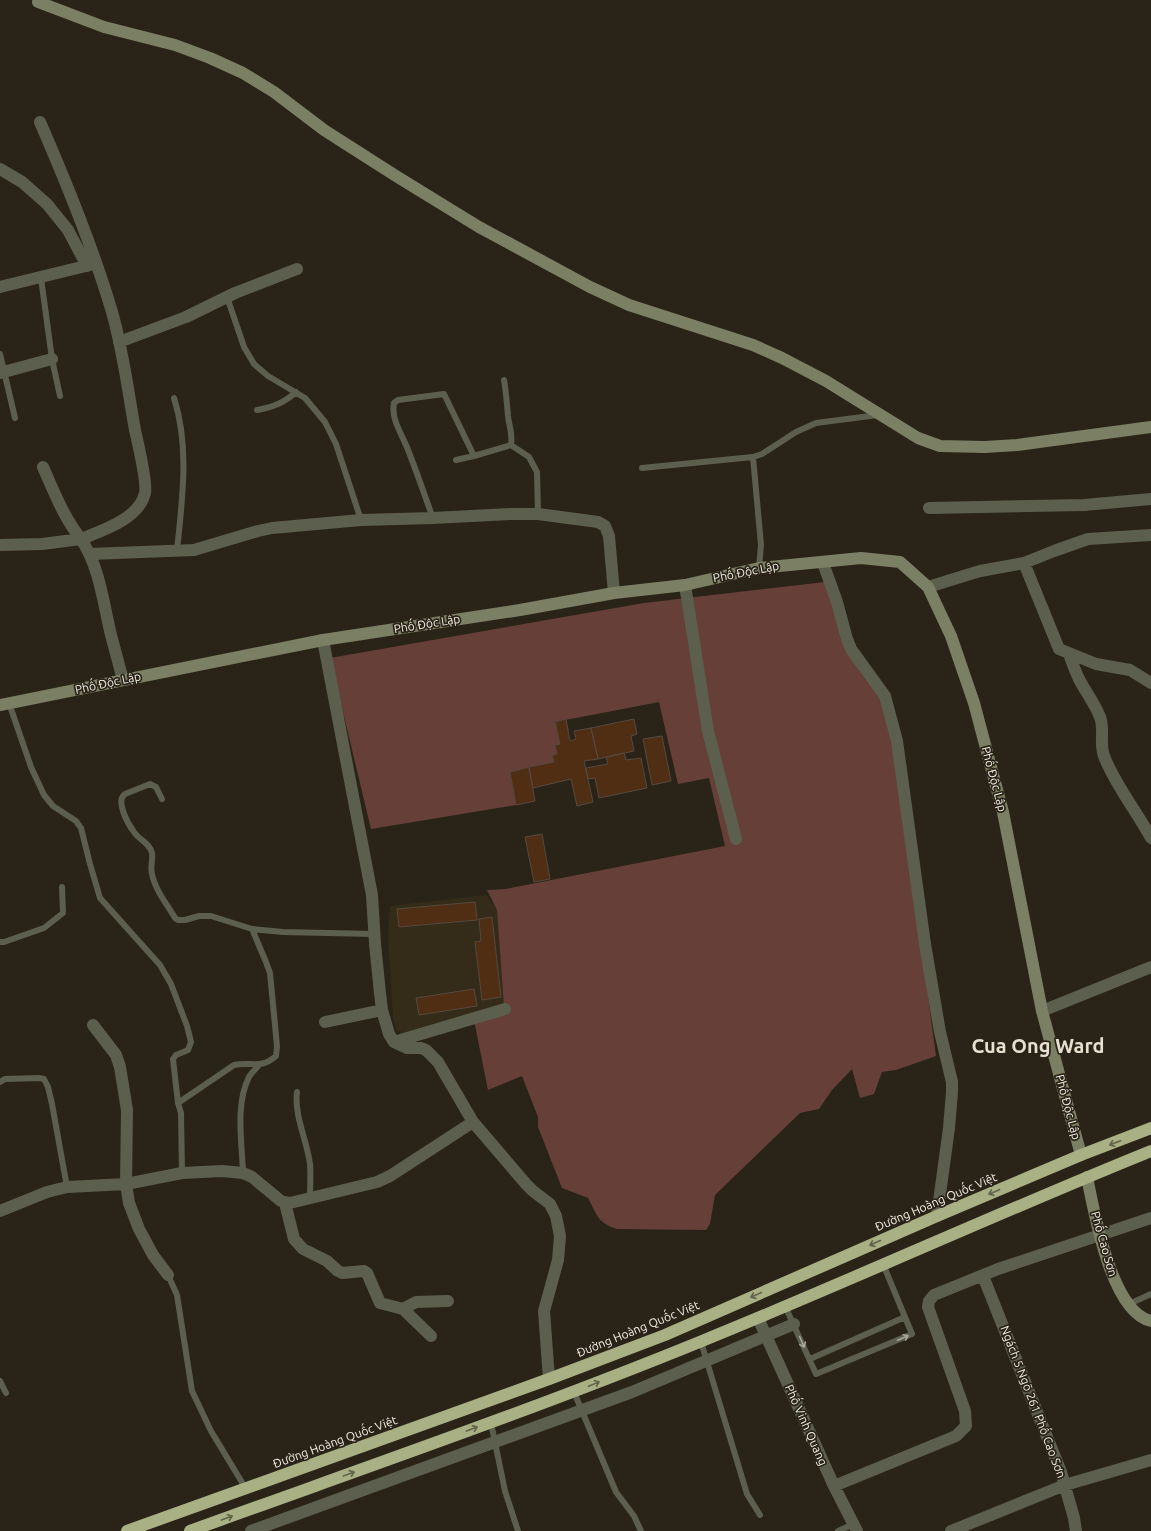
<svg xmlns="http://www.w3.org/2000/svg" width="1151" height="1531" font-family="Ubuntu,sans-serif">
	<style>
		.built { fill: #342c19 }
		.green { fill: #663f39 }
		.building { fill: #4f2e14; stroke: #564940 }
		.lines { fill: none; stroke-linecap: round; stroke-linejoin: round }
		.lane { stroke: #5c5f4e; stroke-width: 6 }
		.street { stroke: #5c5f4e; stroke-width: 12 }
		.secondary { stroke: #7b8064; stroke-width: 12 }
		.highway { stroke: #a8b084; stroke-width: 12 }
		.oneway { stroke: #636349 }
		.oneway2 { stroke: #a7a79a }
		.labels { text-anchor: middle; stroke-width: 3.5; stroke-linejoin: round; paint-order: stroke }
		.street-label { font-size: 12px; fill: #f2efe7; stroke: #2a2418 }
		.town-label { font-size: 20px; font-weight: bold; fill: #e7e0d0; stroke: #2a2418 }
	</style>
	<rect width="100%" height="100%" fill="#2a2418"/>
	<!-- built -->
	<path class="built" d="M486,895L497,910L504,1007L403,1035L396,1029L393,1017L388,936L390,906Z"/>
	<!-- green -->
	<path class="green" d="M825,582L880,696L889,725L905,823L936,1056L896,1070L882,1072L874,1094L860,1098L852,1069L832,1090L819,1109L800,1113L715,1195L710,1224L706,1230L617,1229C598,1223 597,1215 588,1198L562,1188L538,1127V1117L522,1076L488,1090L474,1020L504,1007L497,910L487,890L506,889L725,846L709,778L678,784L659,702L555,722L560,744L555,745L557,754L552,755L554,762L510,772L516,805L371,829L330,658L644,603Z"/>
	<!-- building -->
	<path class="building" d="M566,719L570,741L576,739L574,731L591,728L598,759L584,761L593,802L577,806L571,779L533,788L529,767L554,762L552,755L557,754L555,745L560,744L555,722Z
		M634,719L637,734L631,736L634,751L598,759L591,728Z
		M662,736L671,781L652,785L643,739Z
		M624,753L626,760L641,758L647,788L599,798L595,778L588,779L586,768L608,764L606,757Z
		M529,767L535,801L516,805L510,772Z
		M542,834L550,879L534,882L525,837Z
		M475,902L477,920L399,927L397,909Z
		M492,917L501,997L482,1000L475,942L481,941L479,919Z
		M474,989L477,1006L419,1015L416,998Z"/>
	<g class="lines">
		<!-- lane -->
		<path class="lane" d="M41,278L52,359L60,396
			M227,297L244,347L254,364L268,376L305,398L325,422L336,444L361,520
			M0,354L15,418
			M504,380C506,392 507,403 508,416C509,426 513,434 511,445L529,457L537,472L538,514
			M174,398C190,448 182,500 177,551
			M257,410C273,407 284,403 296,392
			M753,457L761,545L759,568
			M456,460L474,456L511,445
			M642,468L753,457L762,454L796,432L816,423L878,415
			M433,518C424,494 416,469 406,445C400,431 391,418 394,403L398,400L444,394L474,456
			M9,703L31,767L44,795L53,806L76,821L81,828L90,864L100,898L160,965L171,984L187,1026L191,1042L188,1050L176,1055L173,1059L178,1103L181,1113L182,1173
			M162,799L156,787L150,784L125,794C115,801 128,824 134,832C139,840 150,843 152,853C153,860 150,867 152,874C155,890 167,904 175,918L178,920H185L199,916H211L252,929L283,932L374,934
			M0,942H4L44,928L63,913L62,887
			M0,1082L5,1079L39,1078L44,1079L48,1087L52,1104L67,1187
			M297,1092C294,1116 307,1140 310,1164C311,1175 310,1187 310,1198
			M178,1103L234,1065C252,1061 260,1070 276,1056L277,1046L270,973L266,962L252,929
			M243,1173C242,1142 235,1105 249,1077C251,1073 256,1069 259,1065
			M168,1275L177,1295L192,1391L211,1431L246,1489
			M1129,1304L1151,1294
			M785,1306L816,1374L912,1334L883,1264
			M701,1342L747,1494L760,1515
			M810,1359L905,1317
			M0,1381L6,1393
			M574,1392L616,1492L634,1516L641,1531
			M491,1423L505,1491L518,1531
			M838,1531L854,1524"/>
		<!-- street -->
		<path class="street" d="M40,122C67,184 93,247 112,312C123,350 128,391 135,430C138,443 147,483 145,493C139,519 103,530 81,539C100,568 103,602 111,635C115,650 119,665 123,680
			M0,169L22,182L47,204L68,230L87,266
			M0,287L94,264
			M119,342L186,317L235,293L297,269
			M0,373L52,359
			M43,467C54,492 64,518 81,539
			M929,508L1084,505L1151,499
			M0,545L42,544L81,539
			M90,554L194,550L258,531L272,528L361,520L433,518L510,514H538L598,522L605,526L609,536L614,593
			M823,563L837,602L847,639L851,649L885,696L897,741L925,944L940,1032L952,1082V1092L949,1128L937,1216
			M1024,563L1059,649L1096,664L1130,670L1151,683
			M685,585L708,731L736,839
			M928,587L980,571L1024,563L1054,551L1088,539L1151,535
			M323,640L372,895L375,944L380,993L382,1010L389,1034L394,1042L407,1048H421L426,1050L438,1062L473,1122L526,1184L533,1191L550,1204L556,1216L560,1236L558,1260L544,1311L549,1379
			M1069,654C1072,662 1075,671 1079,679C1085,691 1095,704 1100,717C1105,730 1099,743 1104,756C1115,785 1136,810 1151,838
			M1042,1011L1151,967
			M325,1022L382,1010
			M93,1025L116,1055L120,1067L127,1110L126,1184L129,1203L139,1229L153,1255L168,1275
			M394,1042L505,1009
			M285,1203L294,1239L303,1249L327,1261L338,1271L342,1273L364,1271L367,1273L380,1303L403,1309L431,1336
			M0,1211L47,1192L67,1187L126,1184L182,1173L222,1171L243,1173L252,1177L281,1201L290,1203L377,1182L390,1176L473,1122
			M983,1276L1061,1472L1074,1518L1076,1531
			M403,1309L416,1302L448,1301
			M758,1318L834,1486L857,1531
			M834,1486L956,1436L966,1426L965,1411L928,1307L929,1301L934,1295L998,1269L1151,1218
			M251,1531L632,1392L794,1324
			M951,1531L1065,1485L1151,1460"/>
		<!-- secondary -->
		<path class="secondary" d="M38,2L104,27L175,45L210,58L243,73L274,92L324,130L396,176L479,227L590,287L629,305L753,345L782,358L826,381L918,438L940,446L985,447L1017,445L1151,427
			M0,705L323,640L520,610L614,593L685,585L759,568L861,558L900,562L928,587L951,636L974,703L1003,812L1042,1011L1081,1155
			M1087,1177C1094,1211 1111,1312 1151,1321"/>
		<!-- highway -->
		<path class="highway" d="M127,1531L549,1379L665,1335L937,1216L1081,1155L1151,1128
			M190,1531C361,1469 533,1410 702,1341C852,1280 1000,1212 1151,1151"/>
	</g>
	<!-- one-way arrows -->
	<defs><path id="oneway-shaft" d="M-6 0H5M1.5-3L5.5 0L1.5 3" fill="none" stroke-width="1.6" stroke-linecap="round" stroke-linejoin="round"/></defs>
	<g class="oneway">
		<use href="#oneway-shaft" transform="translate(1115 1143) rotate(159)"/>
		<use href="#oneway-shaft" transform="translate(994 1192) rotate(157)"/>
		<use href="#oneway-shaft" transform="translate(875 1243) rotate(156)"/>
		<use href="#oneway-shaft" transform="translate(756 1295) rotate(156)"/>
		<use href="#oneway-shaft" transform="translate(594 1384) rotate(-22)"/>
		<use href="#oneway-shaft" transform="translate(472 1429) rotate(-20)"/>
		<use href="#oneway-shaft" transform="translate(349 1474) rotate(-20)"/>
		<use href="#oneway-shaft" transform="translate(227 1518) rotate(-20)"/>
	</g>
	<g class="oneway2">
		<use href="#oneway-shaft" transform="translate(903 1338) rotate(-23)"/>
		<use href="#oneway-shaft" transform="translate(802 1342) rotate(66)"/>
	</g>
	<g class="labels">
		<!-- street labels -->
		<g class="street-label">
			<text transform="translate(746 572) rotate(-11)" y="4">Phố Độc Lập</text>
			<text transform="translate(427 624) rotate(-9)" y="4">Phố Độc Lập</text>
			<text transform="translate(108 683) rotate(-12)" y="4">Phố Độc Lập</text>
			<text transform="translate(994 779) rotate(75)" y="4">Phố Độc Lập</text>
			<text transform="translate(1068 1107) rotate(75)" y="4">Phố Độc Lập</text>
			<text transform="translate(936 1202) rotate(-23)" y="4">Đường Hoàng Quốc Việt</text>
			<text transform="translate(1104 1244) rotate(74)" y="4">Phố Cao Sơn</text>
			<text transform="translate(638 1329) rotate(-22)" y="4">Đường Hoàng Quốc Việt</text>
			<text transform="translate(1033 1402) rotate(69)" y="4">Ngách 5 Ngõ 261 Phố Cao Sơn</text>
			<text transform="translate(806 1425) rotate(66)" y="4">Phố Vinh Quang</text>
			<text transform="translate(335 1442) rotate(-20)" y="4">Đường Hoàng Quốc Việt</text>
		</g>
		<!-- town labels -->
		<g class="town-label">
			<text x="1038" y="1053">Cua Ong Ward</text>
		</g>
	</g>
</svg>
